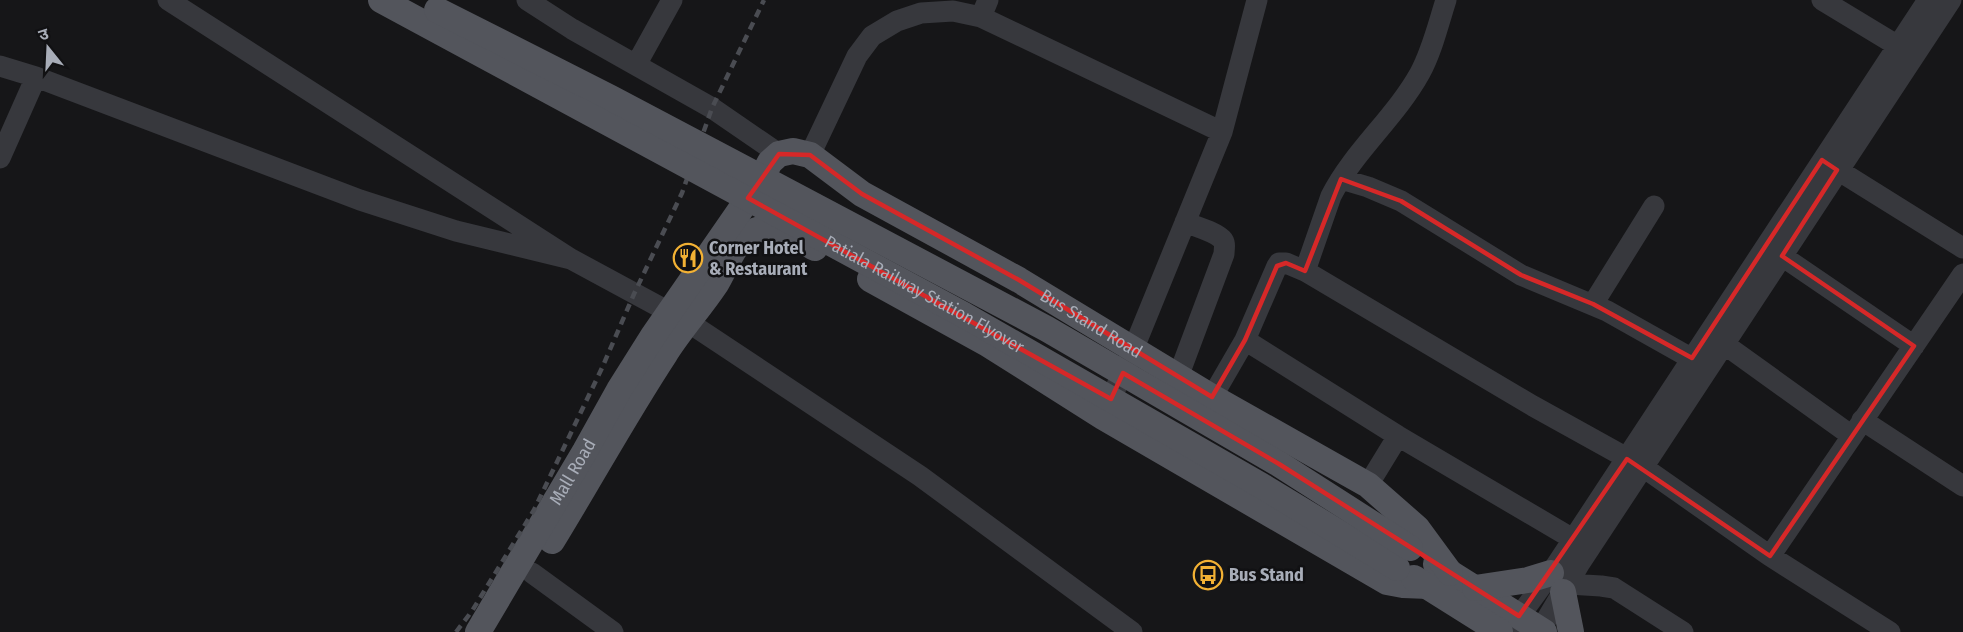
<svg xmlns="http://www.w3.org/2000/svg" width="1963" height="632" font-family="'Fira Sans Condensed','Noto Sans Devanagari',sans-serif">
	<style>
		.lines { fill: none; stroke-linecap: round; stroke-linejoin: round }
		.minor { stroke: #37383d; stroke-width: 21 }
		.major { stroke: #53555c; stroke-width: 26 }
		.rail { stroke: #4a4c52; stroke-width: 4.5; stroke-dasharray: 8 6; stroke-linecap: butt }
		.major-bridge { stroke: #53555c; stroke-width: 26 }
		.marked { fill: none; stroke: #d62828; stroke-width: 4.5; stroke-linejoin: round }
		.labels { text-anchor: middle; stroke-width: 5; stroke-linejoin: round; paint-order: stroke }
		.poi-label { font-size: 18px; font-weight: bold; fill: #a8adb8; stroke: #111113; text-anchor: start }
		.street-label { font-size: 18px; fill: #a8adb8; stroke: #111113 }
	</style>
	<rect width="100%" height="100%" fill="#161618"/>
	<g class="lines">
		<!-- minor -->
		<path class="minor" d="M168,0L571,259L669,312
			M527,0L572,29L712,108L779,154
			M1822,0L1898,46
			M981,17L1222,132
			M636,65L672,0
			M0,66L36,77L360,200L456,231L571,259
			M810,155L857,56L872,36L897,21L921,13L953,11L981,17L988,0
			M0,158L36,77
			M1825,162L1963,248
			M1341,179L1368,187L1401,201L1521,275L1607,311L1703,365
			M1782,256L1914,346
			M1305,271L1533,406L1643,467L1770,556
			M1593,304L1654,206
			M688,322L920,476L1132,632
			M1245,340L1398,436L1573,539
			M1724,344L1852,436
			M1178,377L1224,254C1224,249 1226,243 1222,239C1214,231 1196,227 1185,222
			M1212,397L1245,340L1277,266L1279,263H1286L1305,271L1331,196C1354,151 1395,118 1420,73C1432,51 1438,25 1446,0
			M1104,414L1133,350L1222,132L1257,0
			M1862,420L1963,486
			M1368,485L1398,436
			M532,573L613,632
			M1568,584L1601,586L1614,588L1683,632
			M1510,629L1551,573L1928,0
			M1539,632L1580,563L1951,0
			M1890,632L1770,556L1963,274"/>
		<!-- major -->
		<g class="major">
			<path d="M870,279L986,343L1103,417L1387,582L1403,585L1429,586"/>
			<path d="M552,541C590,479 625,415 665,354C680,330 700,308 716,284C726,268 734,241 752,232C773,221 796,238 815,248"/>
			<path d="M1436,564L1544,632"/>
			<path d="M1414,578L1500,632"/>
			<path d="M1475,588L1528,580L1551,573"/>
			<path d="M1563,592L1571,632"/>
			<path id="s1" d="M478,632L585,451L619,390L653,336L759,183L770,162L779,154L793,151L810,155L862,194L1019,280L1212,397L1368,485L1417,528L1450,573"/>
		</g>
		<!-- rail -->
		<path class="rail" d="M456,632L472,611L534,510L602,368L634,294L682,193L712,108L764,0"/>
		<!-- major-bridge -->
		<g class="major-bridge">
			<path id="s2" d="M381,0L964,315L1262,486L1397,568"/>
			<path d="M437,10L611,98L1047,329L1279,464L1410,548"/>
		</g>
	</g>
	<!-- marked area -->
	<path class="marked" d="M779,154L810,155L862,194L1019,280L1212,397L1245,340L1277,266L1286,263L1305,271L1341,179L1401,201L1521,275L1593,304L1692,358L1822,160L1837,170L1782,256L1914,346L1770,556L1627,459L1519,616L1279,464L1123,373L1111,399L748,198Z"/>
	<!-- icons -->
	<defs>
		<g id="restaurant-ring" transform="scale(1.5)"><circle r="9.5" fill="#111113" stroke="#f2b134" stroke-width="1.5"/><path d="M-5-6h1v4h1v-4h1v4h1v-4h1v5L-1.5 .5V6h-2V.5L-5-1ZM5-6V6H3V1.5H1.5Q1.5-4 5-6Z" fill="#f2b134"/></g>
		<g id="bus-ring" transform="scale(1.5)"><circle r="9.5" fill="#111113" stroke="#f2b134" stroke-width="1.5"/><path d="M-5-6H5V4H4V6H2V4H-2V6H-4V4H-5ZM-3.5-4V0h7V-4ZM-3.5 1.2v1.5H-2V1.2ZM2 1.2v1.5H3.5V1.2Z" fill="#f2b134"/></g>
	</defs>
	<g fill-rule="evenodd">
		<use href="#restaurant-ring" x="688" y="258"/>
		<use href="#bus-ring" x="1208" y="575"/>
	</g>
	<g class="labels">
		<!-- poi labels -->
		<g class="poi-label">
			<text x="709" y="254">Corner Hotel<tspan x="709" dy="21">&amp; Restaurant</tspan></text>
			<text x="1229" y="581">Bus Stand</text>
		</g>
		<!-- street labels -->
		<g class="street-label">
			<text dy="6" stroke="none"><textPath href="#s2" startOffset="618">Patiala Railway Station Flyover</textPath></text>
			<text dy="6" stroke="none"><textPath href="#s1" startOffset="926">Bus Stand Road</textPath></text>
			<text dy="6" stroke="none"><textPath href="#s1" startOffset="186">Mall Road</textPath></text>
		</g>
	</g>
	<!-- north arrow -->
	<g transform="translate(48 48) rotate(342)" stroke="#111113" stroke-width="4.5" paint-order="stroke">
	<path d="M0-4.5L10 22L0 15L-10 22Z" fill="#a8adb8"/>
	<text y="-9" font-size="16" font-weight="bold" text-anchor="middle" fill="#a8adb8">उ</text>
	</g>
</svg>
